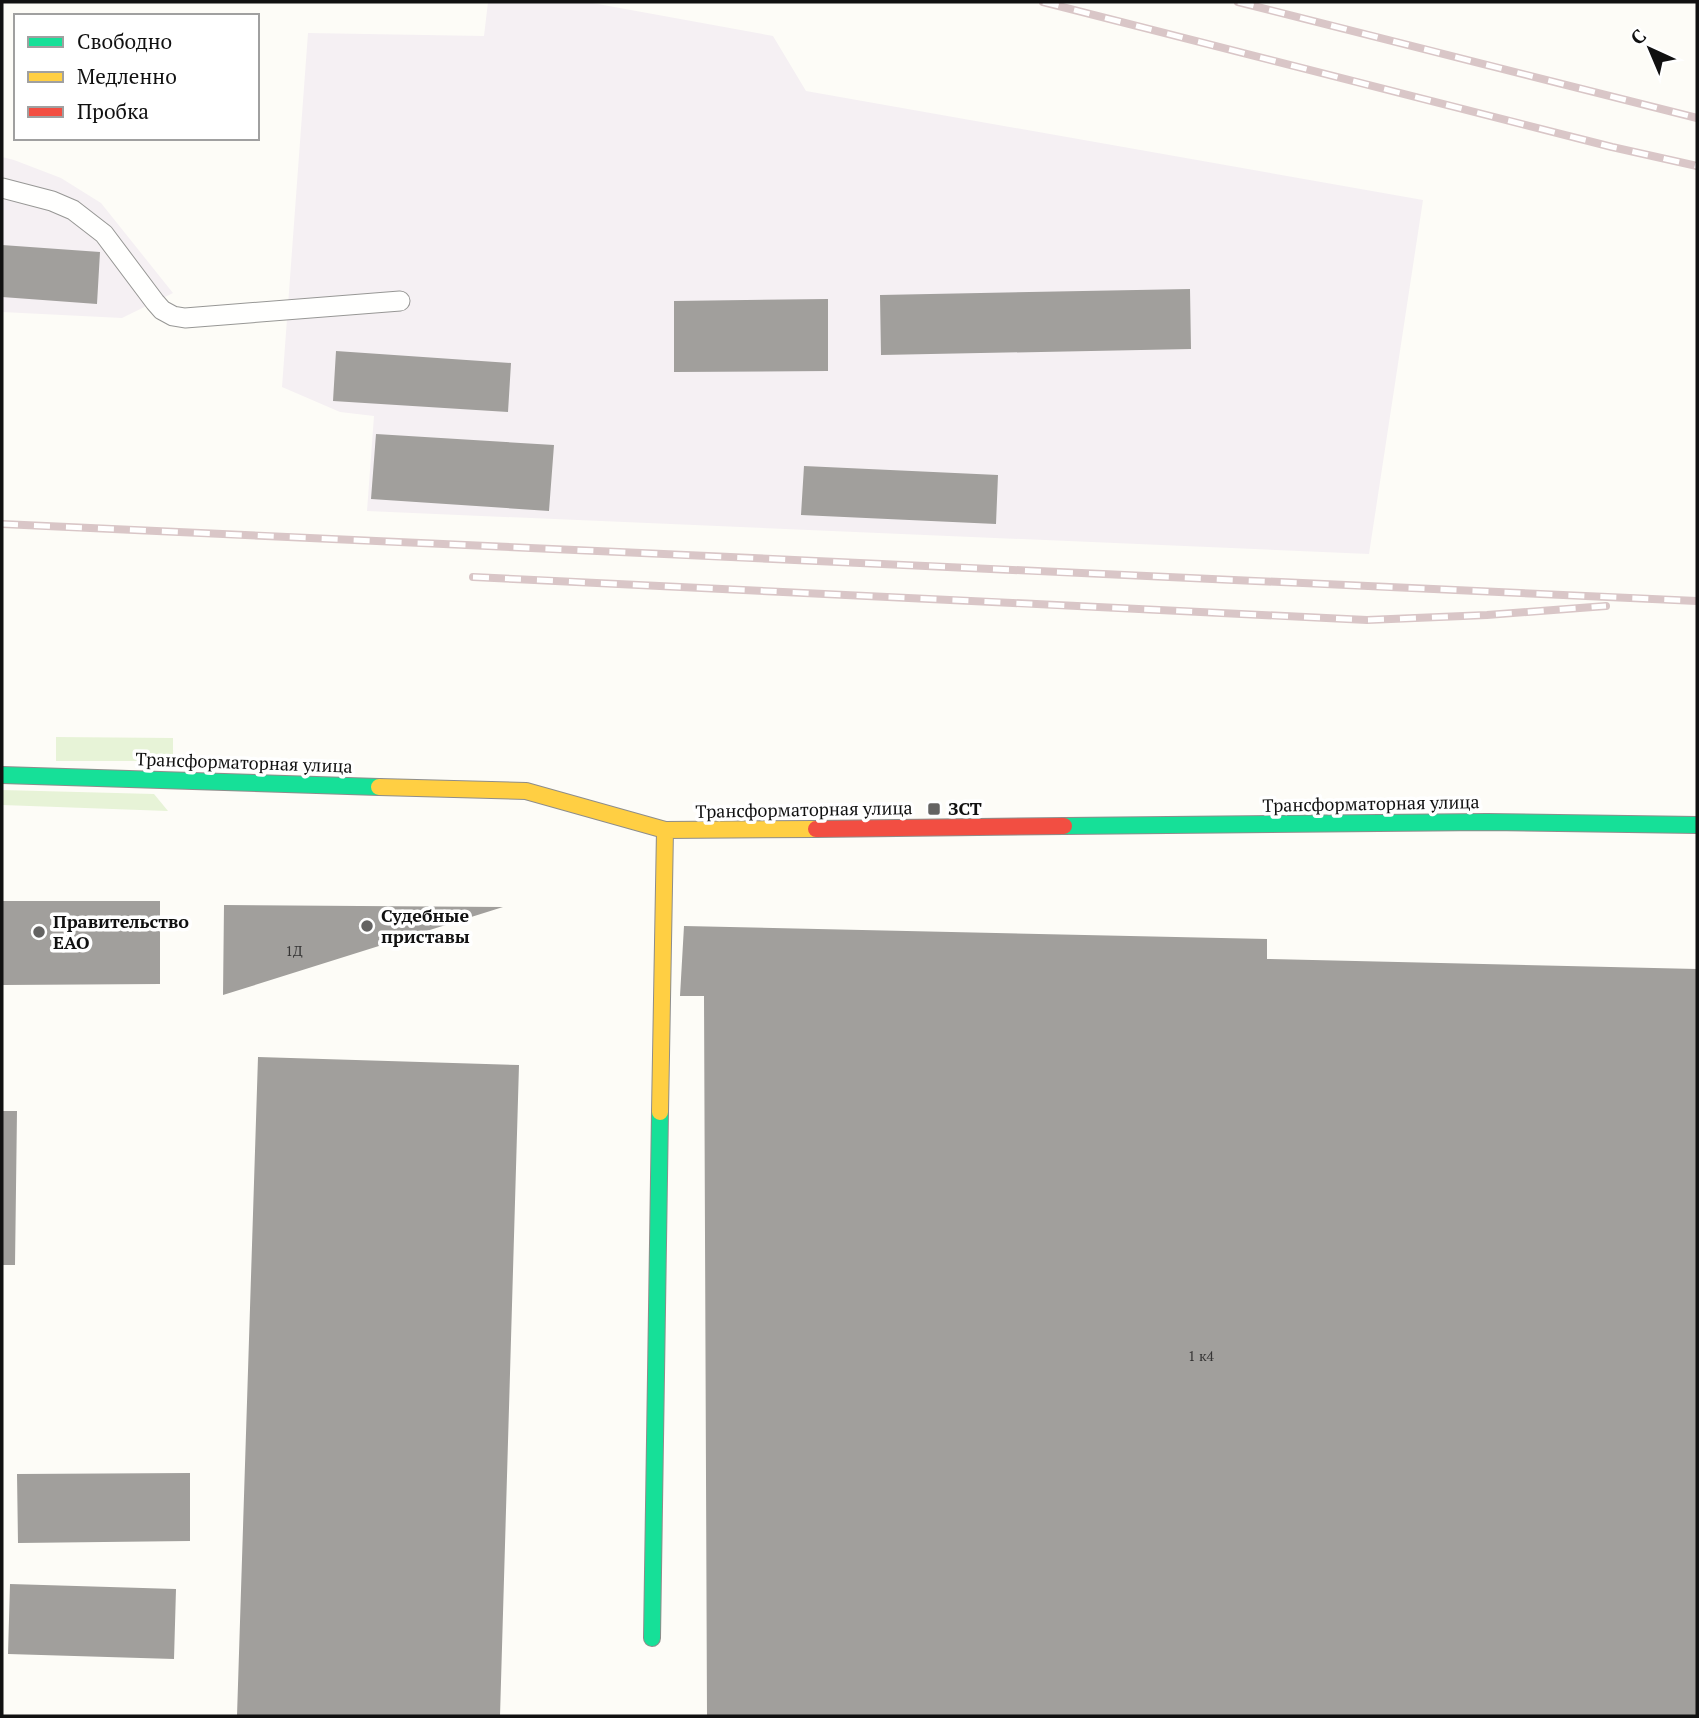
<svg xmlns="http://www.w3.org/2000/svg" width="1699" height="1718" font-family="'PT Serif',serif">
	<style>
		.industrial { fill: #f5f0f3 }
		.green { fill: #e7f3d7 }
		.building { fill: #a19f9c }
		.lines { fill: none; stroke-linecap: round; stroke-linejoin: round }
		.lane-casing { stroke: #979795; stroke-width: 21 }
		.fast-casing { stroke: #8e8d8b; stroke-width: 18 }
		.slow-casing { stroke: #8e8d8b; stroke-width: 18 }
		.jam-casing { stroke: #8e8d8b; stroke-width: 18 }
		.lane { stroke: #fffffe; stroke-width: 19 }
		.fast { stroke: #16e098; stroke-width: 16 }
		.slow { stroke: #ffcf43; stroke-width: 16 }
		.jam { stroke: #f24e42; stroke-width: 16 }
		.rail-casing { stroke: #d9c6c7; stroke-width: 8 }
		.rail { stroke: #fff; stroke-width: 5; stroke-dasharray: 16; stroke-linecap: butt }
		.poi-dot { fill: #646362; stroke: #fff; stroke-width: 2.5 }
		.labels { text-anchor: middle; stroke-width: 7; stroke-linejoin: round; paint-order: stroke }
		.number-label { font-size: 14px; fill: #353434 }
		.street-label { font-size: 18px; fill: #111; stroke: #fff }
		.poi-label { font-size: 18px; font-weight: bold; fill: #111; stroke: #fff; text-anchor: start }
	</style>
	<rect width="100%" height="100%" fill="#fdfcf7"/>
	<!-- industrial -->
	<path class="industrial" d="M488,2H587L773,36L806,91L1423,200L1369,554L367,511L374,416L340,412L282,387L308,33L484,36Z
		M2,157L14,160L61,178L101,203L173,293L122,318L2,312Z"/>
	<!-- green -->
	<path class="green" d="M56,737L173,738V761H56Z
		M2,790L154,794L168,811L2,805Z"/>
	<!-- building -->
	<path class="building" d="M2,245L100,252L97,304L2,297Z
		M1190,289L1191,349L881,355L880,295Z
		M828,299V371L674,372V301Z
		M336,351L511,363L508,412L333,401Z
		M376,434L554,445L549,511L371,499Z
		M804,466L998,475L996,524L801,515Z
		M2,901H160V984L2,985Z
		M224,905L502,907H503L223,995Z
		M684,926L1267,939V959L1697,969V1716H707L704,996H680Z
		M258,1057L519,1065L500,1716H237Z
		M2,1111H17L15,1265H2Z
		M190,1473V1541L18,1543L17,1474Z
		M10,1584L176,1589L174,1659L8,1654Z"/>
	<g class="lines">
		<!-- lane casing -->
		<g class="lane-casing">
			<path id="lane" d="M2,188L52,201L73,210L104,234L155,302L162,310L173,316L185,318L400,301"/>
		</g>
		<!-- fast casing -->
		<g class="fast-casing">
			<path id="fast" d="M2,775L379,787
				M1064,826L1487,822L1697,825
				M652,1638L660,1112"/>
		</g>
		<!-- slow casing -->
		<g class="slow-casing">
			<path id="slow" d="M379,787L526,791L665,830L816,829
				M660,1112L665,830"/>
		</g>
		<!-- jam casing -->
		<g class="jam-casing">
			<path id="jam" d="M816,829L1064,826"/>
		</g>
		<!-- lane -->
		<use href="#lane" class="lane"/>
		<!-- fast -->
		<use href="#fast" class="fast"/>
		<!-- slow -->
		<use href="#slow" class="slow"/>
		<!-- jam -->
		<use href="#jam" class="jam"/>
		<!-- rail casing -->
		<g class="rail-casing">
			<path id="rail" d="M1043,2L1612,147L1697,166
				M1238,2L1697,118
				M2,524L1697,601
				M473,577L1367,620L1487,615L1606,606"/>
		</g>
		<!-- rail -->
		<use href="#rail" class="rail"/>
	</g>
	<!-- markers -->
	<g class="poi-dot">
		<rect x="927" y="802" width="14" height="14" rx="3.5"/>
		<circle cx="367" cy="926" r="7"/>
		<circle cx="39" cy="932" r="7"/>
	</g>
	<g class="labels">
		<!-- number labels -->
		<g class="number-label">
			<text x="294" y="956">1Д</text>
			<text x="1201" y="1361">1 к4</text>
		</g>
		<!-- street labels -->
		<g class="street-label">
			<text transform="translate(244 763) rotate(2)" y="6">Трансформаторная улица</text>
			<text transform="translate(1371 804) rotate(-1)" y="6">Трансформаторная улица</text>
			<text transform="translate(804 810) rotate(-1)" y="6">Трансформаторная улица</text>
		</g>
		<!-- poi labels -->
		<g class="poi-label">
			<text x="948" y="815">ЗСТ</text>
			<text x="381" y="922">Судебные<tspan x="381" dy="21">приставы</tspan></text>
			<text x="53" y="928">Правительство<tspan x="53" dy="21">ЕАО</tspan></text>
		</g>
	</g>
	<!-- border -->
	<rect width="1699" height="1718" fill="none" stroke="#111111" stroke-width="7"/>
	<!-- legend -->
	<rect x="14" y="14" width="245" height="126" fill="#ffffff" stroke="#a0a0a0" stroke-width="2"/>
	<rect x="28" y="37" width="35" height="10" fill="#16e098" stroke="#a0a0a0" stroke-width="2"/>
	<text x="77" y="49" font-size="21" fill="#111111">Свободно</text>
	<rect x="28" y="72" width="35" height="10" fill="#ffcf43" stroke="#a0a0a0" stroke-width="2"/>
	<text x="77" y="84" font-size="21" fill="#111111">Медленно</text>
	<rect x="28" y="107" width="35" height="10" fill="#f24e42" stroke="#a0a0a0" stroke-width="2"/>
	<text x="77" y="119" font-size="21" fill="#111111">Пробка</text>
	<!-- north arrow -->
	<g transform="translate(1650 49) rotate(316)" stroke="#ffffff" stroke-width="5" paint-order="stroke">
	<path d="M0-5L12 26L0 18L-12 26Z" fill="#111111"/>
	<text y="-10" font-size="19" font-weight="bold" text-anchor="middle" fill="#111111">С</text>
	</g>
</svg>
